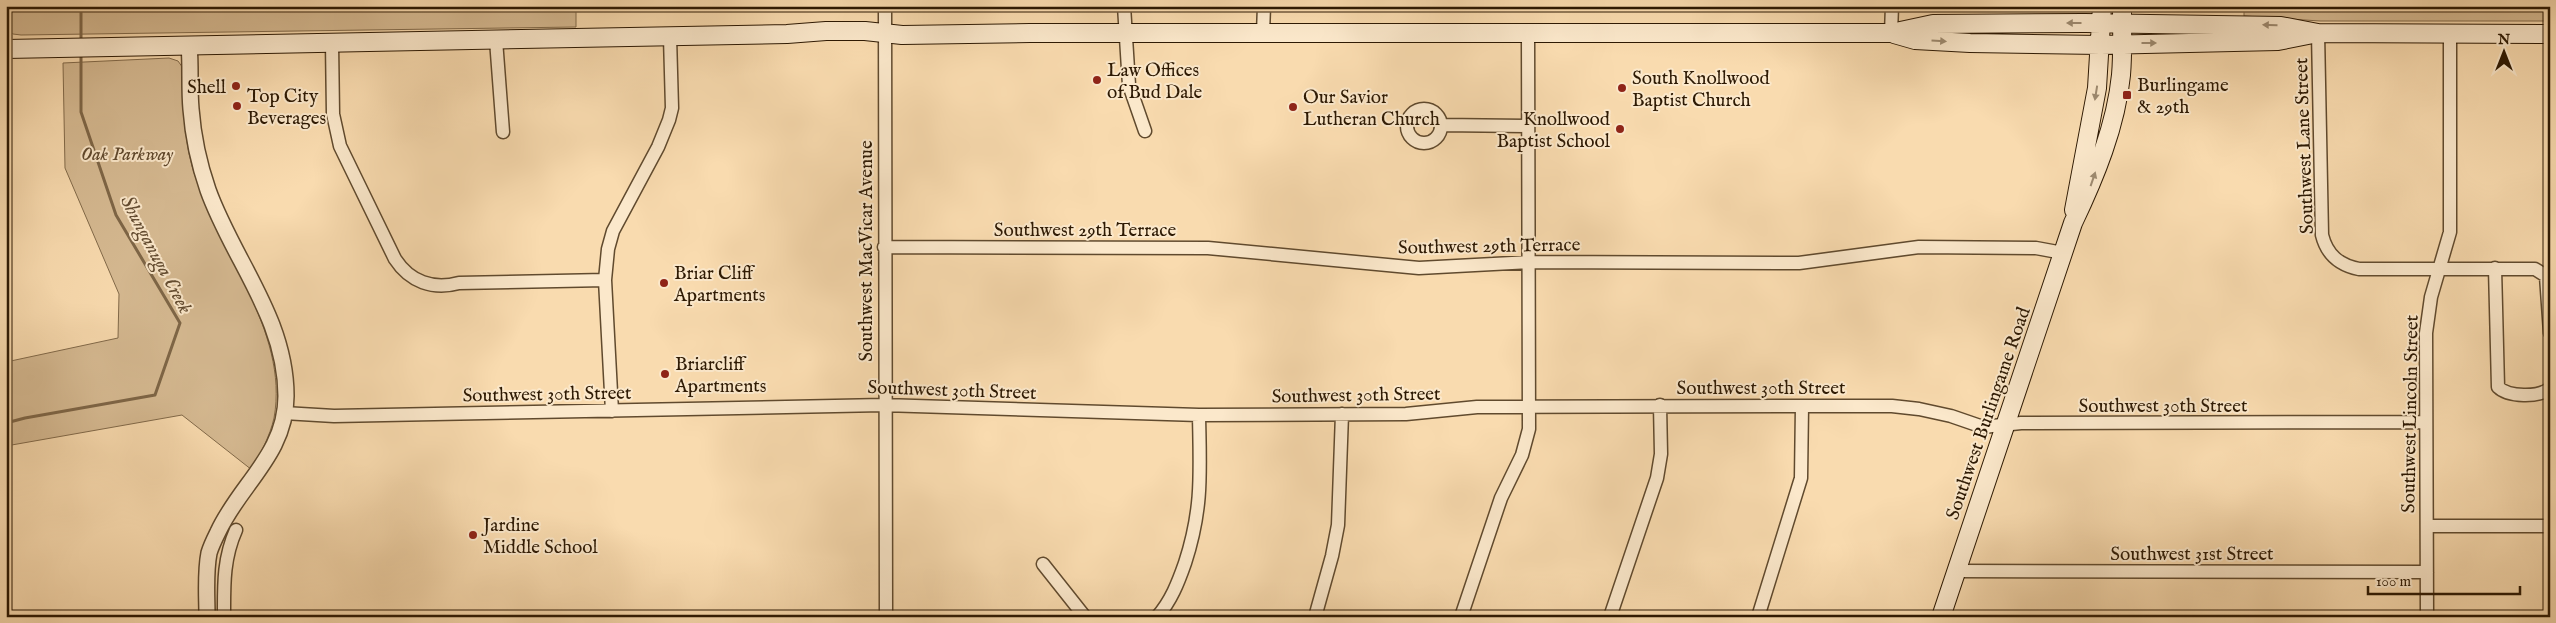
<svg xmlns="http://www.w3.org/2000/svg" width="2556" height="623" font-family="'IM FELL English',serif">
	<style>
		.green { fill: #d6ba92; stroke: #826a4a }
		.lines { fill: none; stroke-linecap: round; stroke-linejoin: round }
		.stream { stroke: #7e6647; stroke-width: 3 }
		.minor-casing { stroke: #604a2e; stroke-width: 15 }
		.tertiary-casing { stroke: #604a2e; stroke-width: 18 }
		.secondary-casing { stroke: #2d1903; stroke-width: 20 }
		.minor { stroke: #fbe8cb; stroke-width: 12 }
		.tertiary { stroke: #fbe8cb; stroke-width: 15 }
		.secondary { stroke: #fbe8cb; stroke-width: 18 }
		.oneway { fill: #9e8b71 }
		.poi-dot { fill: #8f2418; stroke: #fbe8cb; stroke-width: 2 }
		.labels { text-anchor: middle; stroke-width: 4; stroke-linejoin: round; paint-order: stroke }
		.poi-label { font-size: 19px; fill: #2d1903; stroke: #fbe8cb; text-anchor: start }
		.street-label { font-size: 19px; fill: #2d1903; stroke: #fbe8cb }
		.park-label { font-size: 19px; font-style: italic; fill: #60492e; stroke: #fbe8cb }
		.water-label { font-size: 20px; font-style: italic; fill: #634c31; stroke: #fbe8cb }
	</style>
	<rect width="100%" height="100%" fill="#f9dbaf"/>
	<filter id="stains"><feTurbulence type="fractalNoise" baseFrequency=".004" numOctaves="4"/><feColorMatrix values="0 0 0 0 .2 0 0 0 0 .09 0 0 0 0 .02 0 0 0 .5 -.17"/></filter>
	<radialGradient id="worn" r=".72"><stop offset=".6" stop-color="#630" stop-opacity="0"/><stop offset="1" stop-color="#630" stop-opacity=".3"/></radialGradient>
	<!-- green -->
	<path class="green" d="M6,6H576V27L21,35L13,34L8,31Z
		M2244,6H2550V21H2320L2244,16Z
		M169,58L178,61L183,68C184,100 183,134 192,166C215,246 290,331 274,418C270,436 260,454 252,470L182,415L6,446V362L118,338L119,294L65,168L63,63Z"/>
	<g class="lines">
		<!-- stream -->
		<path class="stream" d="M81,6V41
			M6,423L25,418L155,395L180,323L116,215L81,112V52"/>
		<!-- minor casing -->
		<g class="minor-casing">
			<path id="minor" d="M885,6L886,617
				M1124,6L1129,85L1145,131
				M1263,33L1264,6
				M1891,33L1892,6
				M2318,33L2322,235C2327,255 2339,265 2359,269H2535L2546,276L2550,333
				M496,40L503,132
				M332,43L333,114L340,146L395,259C410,282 433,290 459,283L605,280
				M1407 126a17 17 0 1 1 34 0a17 17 0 1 1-34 0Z
				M1441,125L1527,126
				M884,247L1208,248L1419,268L1529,262L1799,263L1919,247L2036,248L2063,253
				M2495,268L2498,387C2508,397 2539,398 2550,388
				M612,411L605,280L608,249L613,231L658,147L669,120L672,108L670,37
				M284,413L334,416L883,405L1199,415L1406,414L1477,407L1802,406H1892L1919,409L1951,416L1983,427L2021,423L2426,422
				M2427,526H2550
				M1043,564L1085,617
				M1957,571L2427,572
				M224,617C224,586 223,559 236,530
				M1157,617C1171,601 1178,583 1185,563C1203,508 1200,472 1199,415
				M1315,617L1332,556L1338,525L1342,414
				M1461,617L1501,498L1522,455L1529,429L1528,33
				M1610,617L1657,478L1661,454L1660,405
				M1758,617L1801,478L1802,406
				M2427,617L2426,333L2431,297L2450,232V34"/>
		</g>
		<!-- tertiary casing -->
		<g class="tertiary-casing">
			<path id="tertiary" d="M189,45C191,66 189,87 191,109C193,136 199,164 208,190C233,260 286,318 286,396C286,454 240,484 218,532C215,538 211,546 209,553C205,573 207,596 207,617"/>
		</g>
		<!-- secondary casing -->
		<g class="secondary-casing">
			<path id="secondary" d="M1894,34L1915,40L1970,43L2101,45L2278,41L2318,33L2550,34
				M6,49L787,34L826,31H865L902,35L1030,33H1891L1933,24L2085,23L2281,26L2318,33
				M2074,210L2097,88L2102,6
				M1941,617L2073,223C2095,177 2116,126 2121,75C2123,52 2122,29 2122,6"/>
		</g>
		<!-- minor -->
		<use href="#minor" class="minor"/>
		<!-- tertiary -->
		<use href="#tertiary" class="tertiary"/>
		<!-- secondary -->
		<use href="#secondary" class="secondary"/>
	</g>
	<!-- one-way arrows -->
	<defs><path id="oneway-solid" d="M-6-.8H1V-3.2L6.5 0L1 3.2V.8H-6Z" transform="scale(1.25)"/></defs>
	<g class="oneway">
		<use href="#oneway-solid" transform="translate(2074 23) rotate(180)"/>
		<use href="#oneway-solid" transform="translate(2270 25) rotate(-178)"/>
		<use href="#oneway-solid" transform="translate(1939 41) rotate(4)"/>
		<use href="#oneway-solid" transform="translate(2149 43)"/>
		<use href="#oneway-solid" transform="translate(2096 93) rotate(99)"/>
		<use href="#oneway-solid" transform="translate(2093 179) rotate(-71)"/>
	</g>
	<!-- markers -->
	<g class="poi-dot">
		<circle cx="1097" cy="80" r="5"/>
		<circle cx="236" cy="86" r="5"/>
		<circle cx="1622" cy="88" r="5"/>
		<rect x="2122" y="90" width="10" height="10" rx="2.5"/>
		<circle cx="237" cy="106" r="5"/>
		<circle cx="1293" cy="107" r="5"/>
		<circle cx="1620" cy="129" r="5"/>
		<circle cx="664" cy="283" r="5"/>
		<circle cx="665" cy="374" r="5"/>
		<circle cx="473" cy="535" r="5"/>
	</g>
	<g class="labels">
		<!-- poi labels -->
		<g class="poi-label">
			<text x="1107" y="76">Law Offices<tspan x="1107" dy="22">of Bud Dale</tspan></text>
			<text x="1632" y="84">South Knollwood<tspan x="1632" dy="22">Baptist Church</tspan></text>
			<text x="2137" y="91">Burlingame<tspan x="2137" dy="22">&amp; 29th</tspan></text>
			<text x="226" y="93" text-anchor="end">Shell</text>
			<text x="247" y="102">Top City<tspan x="247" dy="22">Beverages</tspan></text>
			<text x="1303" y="103">Our Savior<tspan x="1303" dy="22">Lutheran Church</tspan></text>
			<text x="1610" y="125" text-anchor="end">Knollwood<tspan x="1610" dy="22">Baptist School</tspan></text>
			<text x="674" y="279">Briar Cliff<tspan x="674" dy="22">Apartments</tspan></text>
			<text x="675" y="370">Briarcliff<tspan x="675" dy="22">Apartments</tspan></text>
			<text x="483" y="531">Jardine<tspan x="483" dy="22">Middle School</tspan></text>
		</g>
		<!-- street labels -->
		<g class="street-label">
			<text transform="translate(2303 146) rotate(-92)" y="7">Southwest Lane Street</text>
			<text x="1085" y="236">Southwest 29th Terrace</text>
			<text transform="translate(1489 245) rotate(-1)" y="7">Southwest 29th Terrace</text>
			<text transform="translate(865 251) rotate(-90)" y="7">Southwest MacVicar Avenue</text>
			<text x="1761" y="394">Southwest 30th Street</text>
			<text transform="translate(952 389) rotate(2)" y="7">Southwest 30th Street</text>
			<text transform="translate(547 393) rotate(-1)" y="7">Southwest 30th Street</text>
			<text transform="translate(1356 394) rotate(-1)" y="7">Southwest 30th Street</text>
			<text x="2163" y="412">Southwest 30th Street</text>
			<text transform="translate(1987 413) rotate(-71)" y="7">Southwest Burlingame Road</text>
			<text transform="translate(2409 414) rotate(-89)" y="7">Southwest Lincoln Street</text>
			<text x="2192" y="560">Southwest 31st Street</text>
		</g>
		<!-- park labels -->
		<g class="park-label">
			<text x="127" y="160">Oak Parkway</text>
		</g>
		<!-- water labels -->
		<g class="water-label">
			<text transform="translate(157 254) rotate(62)" y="7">Shunganuga Creek</text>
		</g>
	</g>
	<!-- margin -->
	<rect width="2556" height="623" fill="none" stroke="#f9dbaf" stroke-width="25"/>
	<rect x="8" y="8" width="2541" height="608" fill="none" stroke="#2d1903" stroke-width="2.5"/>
	<rect x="12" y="12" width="2531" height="598" fill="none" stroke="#2d1903"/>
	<!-- north arrow -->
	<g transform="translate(2504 52)" stroke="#fbe8cb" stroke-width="4" paint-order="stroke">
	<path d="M0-4L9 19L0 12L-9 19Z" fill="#2d1903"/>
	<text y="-8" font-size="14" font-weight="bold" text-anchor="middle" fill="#2d1903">N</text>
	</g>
	<!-- scale -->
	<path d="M2368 586v8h152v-8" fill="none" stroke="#2d1903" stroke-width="2.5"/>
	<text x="2376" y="586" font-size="15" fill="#2d1903" stroke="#fbe8cb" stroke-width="4" paint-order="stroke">100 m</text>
	<rect width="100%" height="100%" filter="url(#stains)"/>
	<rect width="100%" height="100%" fill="url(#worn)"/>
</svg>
